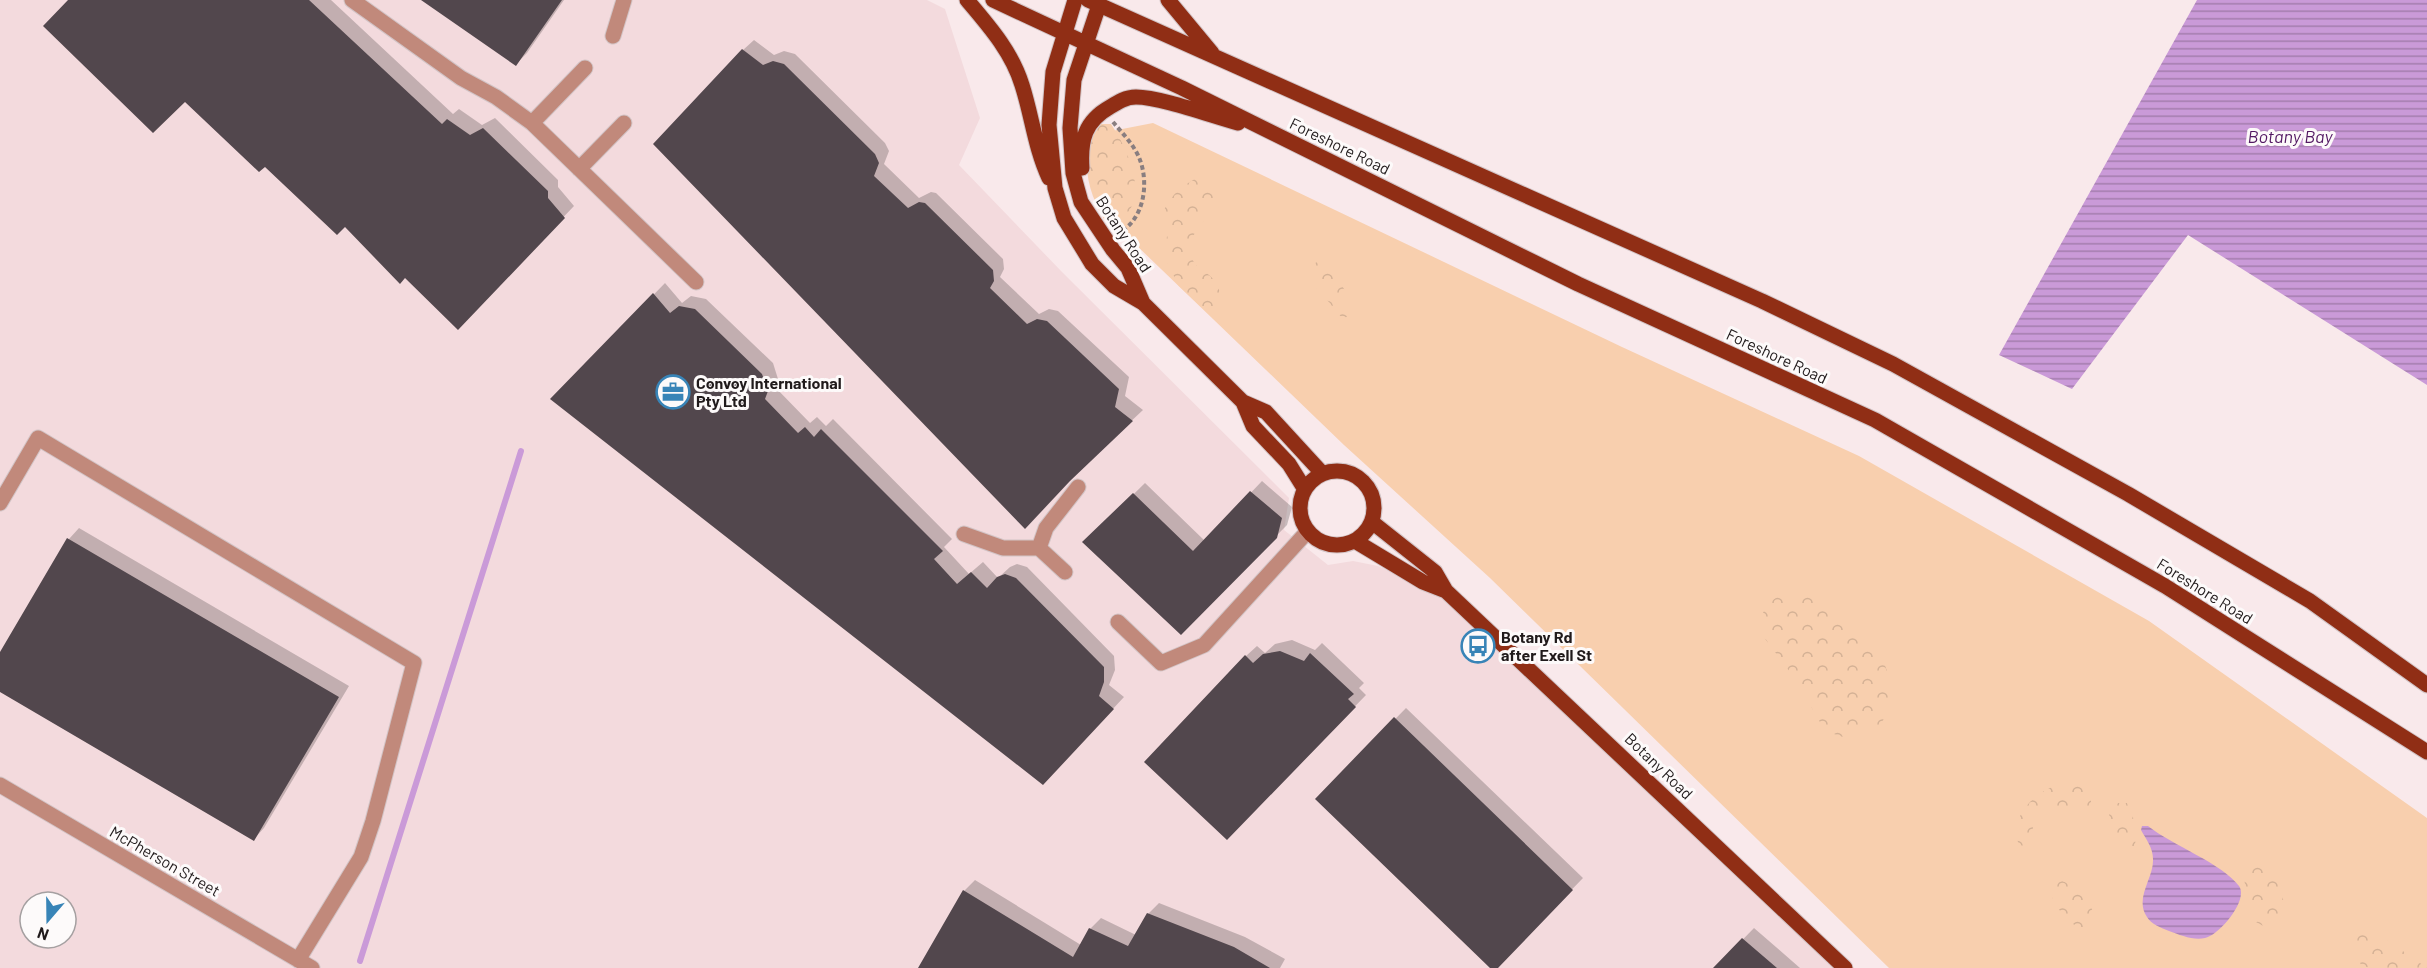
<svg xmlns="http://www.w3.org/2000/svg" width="2427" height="968" font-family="Barlow,sans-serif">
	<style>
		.built { fill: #f3dadd; fill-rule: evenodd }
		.green { fill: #f8cfae }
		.forest { fill: url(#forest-crowns) }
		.water { fill: url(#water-rules) }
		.shadow { fill: #0003 }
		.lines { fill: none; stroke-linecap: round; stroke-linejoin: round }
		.stream { stroke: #ca9ad8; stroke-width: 6 }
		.building { fill: #52474d }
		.minor-casing { stroke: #d2c4c6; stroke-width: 17 }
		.major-casing { stroke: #d2c4c6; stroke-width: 17 }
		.path { stroke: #897e80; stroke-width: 4; stroke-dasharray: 4.5 3; stroke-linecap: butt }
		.minor { stroke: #c1897b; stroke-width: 15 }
		.major { stroke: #902e15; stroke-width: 15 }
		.labels { text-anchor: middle; stroke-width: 6; stroke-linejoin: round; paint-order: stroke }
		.street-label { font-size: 16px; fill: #201a1b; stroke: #fdfafa }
		.poi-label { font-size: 16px; font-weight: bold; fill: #201a1b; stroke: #fdfafa; text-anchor: start }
		.water-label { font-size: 18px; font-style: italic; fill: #531963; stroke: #fdfafa }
	</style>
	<defs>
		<pattern id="forest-crowns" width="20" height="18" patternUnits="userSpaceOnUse" patternTransform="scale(1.5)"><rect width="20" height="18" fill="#f8cfae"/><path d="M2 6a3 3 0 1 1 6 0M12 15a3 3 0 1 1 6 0" fill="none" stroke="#d4b195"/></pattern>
		<pattern id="water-rules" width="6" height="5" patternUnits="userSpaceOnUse" patternTransform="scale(1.5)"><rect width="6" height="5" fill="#ca9ad8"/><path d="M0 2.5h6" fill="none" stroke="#a47dae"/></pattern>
	</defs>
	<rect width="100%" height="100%" fill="#f9e9eb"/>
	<!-- built -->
	<path class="built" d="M0,0H927L945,9L980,118L959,165L1062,272L1289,498L1284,530L1328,565L1353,561L1378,566L1450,597L1845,968H0ZM30,902H66V938H30Z"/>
	<!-- green -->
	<path class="green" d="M1153,123L1622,347L1859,456L2149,621L2427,818V968H1889L1490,578L1344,445L1135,244L1112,210V131Z"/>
	<!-- forest -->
	<path class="forest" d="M1101,124H1111C1130,153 1156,210 1108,225C1088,195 1076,155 1101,124Z
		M1203,174L1220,191V206C1204,218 1180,242 1195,264C1198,268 1205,272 1209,275C1218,282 1223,298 1223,309L1210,311L1200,306L1178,285L1164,255L1168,230L1163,213L1167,203L1180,188Z
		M1317,262C1336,269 1352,296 1350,316L1343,318C1336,313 1333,306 1327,300C1318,288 1296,273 1317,262Z
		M1812,591L1880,651L1894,691L1889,711L1880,725L1846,738L1825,731L1796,680L1763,636L1759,622C1770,593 1783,592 1812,591Z
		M2074,781L2091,789V806C2072,814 2045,795 2034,823C2031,831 2035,838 2032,847L2019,845C2006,812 2045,783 2074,781Z
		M2118,803H2127L2133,817L2136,850L2131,851C2117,842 2106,826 2110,810Z
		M2254,857H2264C2277,874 2292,905 2278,926L2265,927L2256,922L2245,884L2243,873L2246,863Z
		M2062,881C2080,888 2096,905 2094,924L2086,932C2073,927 2050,905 2051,889L2054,884Z
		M2371,934L2390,942L2427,968H2370L2361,965L2353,946L2358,935Z"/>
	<!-- water -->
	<path class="water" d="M2197,0H2427V385L2188,235L2072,389L1999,355Z
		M2142,826H2148C2172,845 2223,864 2239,886C2249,900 2219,935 2205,938C2194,941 2180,935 2169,931C2161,928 2151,924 2147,917C2134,898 2154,878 2153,859C2153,848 2146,839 2141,830Z"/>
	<!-- shadow -->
	<path class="shadow" d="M70,0H331L453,114L459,109L482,125L495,118L558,180V187L574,206L468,317L405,276L346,225L185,99Z
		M424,0H564L527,53L516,64Z
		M754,40L774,55L784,51L795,54L885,143L889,151L884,164L919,198L931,192L936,193L1003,259L1004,269L1000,277L1039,314L1049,309L1058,311L1129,377L1125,396L1143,410L1076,473L743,50Z
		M665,283L682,303L691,296L706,299L773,363L778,379L775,387L810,423L817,417L826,426L833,419L952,539L944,547L969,574L983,562L998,578L1010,567L1017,564L1027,567L1114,656L1115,670L1109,685L1124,697L1054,772L552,399Z
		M1262,481L1292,507L1287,525L1181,632L1085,542L1145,483L1205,541Z
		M79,528L349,686L264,828L254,839L0,690V655L69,539Z
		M1292,640L1315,650L1322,643L1364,683L1359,688L1366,695L1227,838L1246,656L1257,646L1265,653L1275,644Z
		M1406,708L1583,878L1496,968H1492L1317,799Z
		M975,880L1081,945L1090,929L1101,918L1136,935L1148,914L1159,903L1245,937L1285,959L1280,968H919L964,891Z
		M1754,928L1800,968H1715Z"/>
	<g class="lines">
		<!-- stream -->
		<path class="stream" d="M360,961L521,451"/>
	</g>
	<!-- building -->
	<path class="building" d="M68,0H309L442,124L447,119L470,135L483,128L548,191V198L565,218L458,330L405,278L400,284L345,227L337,235L265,167L259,172L185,102L153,133L43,26Z
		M421,0H562L516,66Z
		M742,49L763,65L773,61L784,64L875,154L879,163L874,176L908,208L919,202L925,203L993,270L994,281L990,288L1027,324L1037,319L1047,321L1119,389L1115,407L1133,421L1070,481L1025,529L653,144Z
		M653,293L670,313L679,306L695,309L762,374L768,391L765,399L798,433L805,427L814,437L821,429L943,551L934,559L957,584L971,572L987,588L997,577L1005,574L1016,578L1104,667V682L1099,696L1114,709L1043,785L550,399Z
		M1250,491L1282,518L1277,538L1181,635L1082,542L1133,493L1193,551Z
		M67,538L339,697L254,841L0,692V652Z
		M1280,651L1304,661L1310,653L1354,694L1348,699L1356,707L1227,840L1144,762L1245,655L1253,663L1263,654Z
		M1394,717L1573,890L1498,968H1490L1315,799Z
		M963,890L1073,957L1089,928L1128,946L1147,913L1234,947L1270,968H918Z
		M1742,938L1777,968H1713Z"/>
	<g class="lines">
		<!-- minor casing -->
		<g class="minor-casing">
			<path id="minor" d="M352,0L461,78L496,97L532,123L696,282
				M613,36L624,0
				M532,123L585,68
				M579,169L624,123
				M0,503L38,438L414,663L373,821L361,857L298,960
				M964,534L1003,548H1039L1065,572
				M1039,548L1046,528L1078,487
				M1118,622L1161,663L1204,645L1307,532
				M0,785L312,968"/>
		</g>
		<!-- major casing -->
		<g class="major-casing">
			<path id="major" d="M967,0C989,26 1012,52 1022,85C1032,116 1035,148 1049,178
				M993,0L1182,88L1578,284L1875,420L2165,586L2427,752
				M1075,0L1053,72L1049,125L1055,188L1064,218L1092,264L1114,286L1143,303L1243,402L1266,412L1322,473
				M1088,0L1762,301L1893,364L2128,494L2310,601L2427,685
				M1168,0L1212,53
				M1099,5L1074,80L1070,128L1073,173L1081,202L1113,250L1128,268L1143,303
				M1082,168C1080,140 1085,121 1110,107C1118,102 1126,97 1136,97C1160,97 1212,116 1238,123
				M1243,402L1253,426L1289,464L1304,488
				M1300 508a37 37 0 1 1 74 0a37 37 0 1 1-74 0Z
				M1372,522L1435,572L1446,591L1845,968
				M1355,541L1423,582L1446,591"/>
		</g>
		<!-- path -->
		<path class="path" d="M1113,122C1123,134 1135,146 1140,160C1149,184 1144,219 1120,232"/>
		<!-- minor -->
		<use href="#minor" class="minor"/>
		<!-- major -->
		<use href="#major" class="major"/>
	</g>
	<!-- icons -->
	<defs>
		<g id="office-ring" transform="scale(1.725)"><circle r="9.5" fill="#fdfafa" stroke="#3884b7" stroke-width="1.5"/><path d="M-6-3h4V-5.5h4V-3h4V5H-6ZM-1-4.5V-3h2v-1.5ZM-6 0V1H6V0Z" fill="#3884b7"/></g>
		<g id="bus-ring" transform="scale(1.725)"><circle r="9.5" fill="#fdfafa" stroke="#3884b7" stroke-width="1.5"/><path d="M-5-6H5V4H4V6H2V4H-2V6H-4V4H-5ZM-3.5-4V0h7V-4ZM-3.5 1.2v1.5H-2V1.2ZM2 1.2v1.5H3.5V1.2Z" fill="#3884b7"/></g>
	</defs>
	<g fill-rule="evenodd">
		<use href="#office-ring" x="673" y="392"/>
		<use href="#bus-ring" x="1478" y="646"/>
	</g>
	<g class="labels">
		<!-- street labels -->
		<g class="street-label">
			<text transform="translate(1340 146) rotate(26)" y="6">Foreshore Road</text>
			<text transform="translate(1124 234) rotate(57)" y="6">Botany Road</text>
			<text transform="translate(1777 356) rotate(25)" y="6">Foreshore Road</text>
			<text transform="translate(2205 591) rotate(32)" y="6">Foreshore Road</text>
			<text transform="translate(1659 766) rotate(44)" y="6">Botany Road</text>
			<text transform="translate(165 861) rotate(30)" y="6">McPherson Street</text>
		</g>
		<!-- poi labels -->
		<g class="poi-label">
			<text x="696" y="389">Convoy International<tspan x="696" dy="18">Pty Ltd</tspan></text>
			<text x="1501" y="643">Botany Rd<tspan x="1501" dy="18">after Exell St</tspan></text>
		</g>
		<!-- water labels -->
		<g class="water-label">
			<text x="2290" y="143">Botany Bay</text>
		</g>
	</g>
	<!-- north arrow -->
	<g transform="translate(48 920) rotate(200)"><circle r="28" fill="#fdfafa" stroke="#a5a0a1" stroke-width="1.5"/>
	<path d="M0-4.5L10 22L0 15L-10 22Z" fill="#3884b7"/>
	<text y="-9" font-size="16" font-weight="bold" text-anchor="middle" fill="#201a1b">N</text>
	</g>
</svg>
